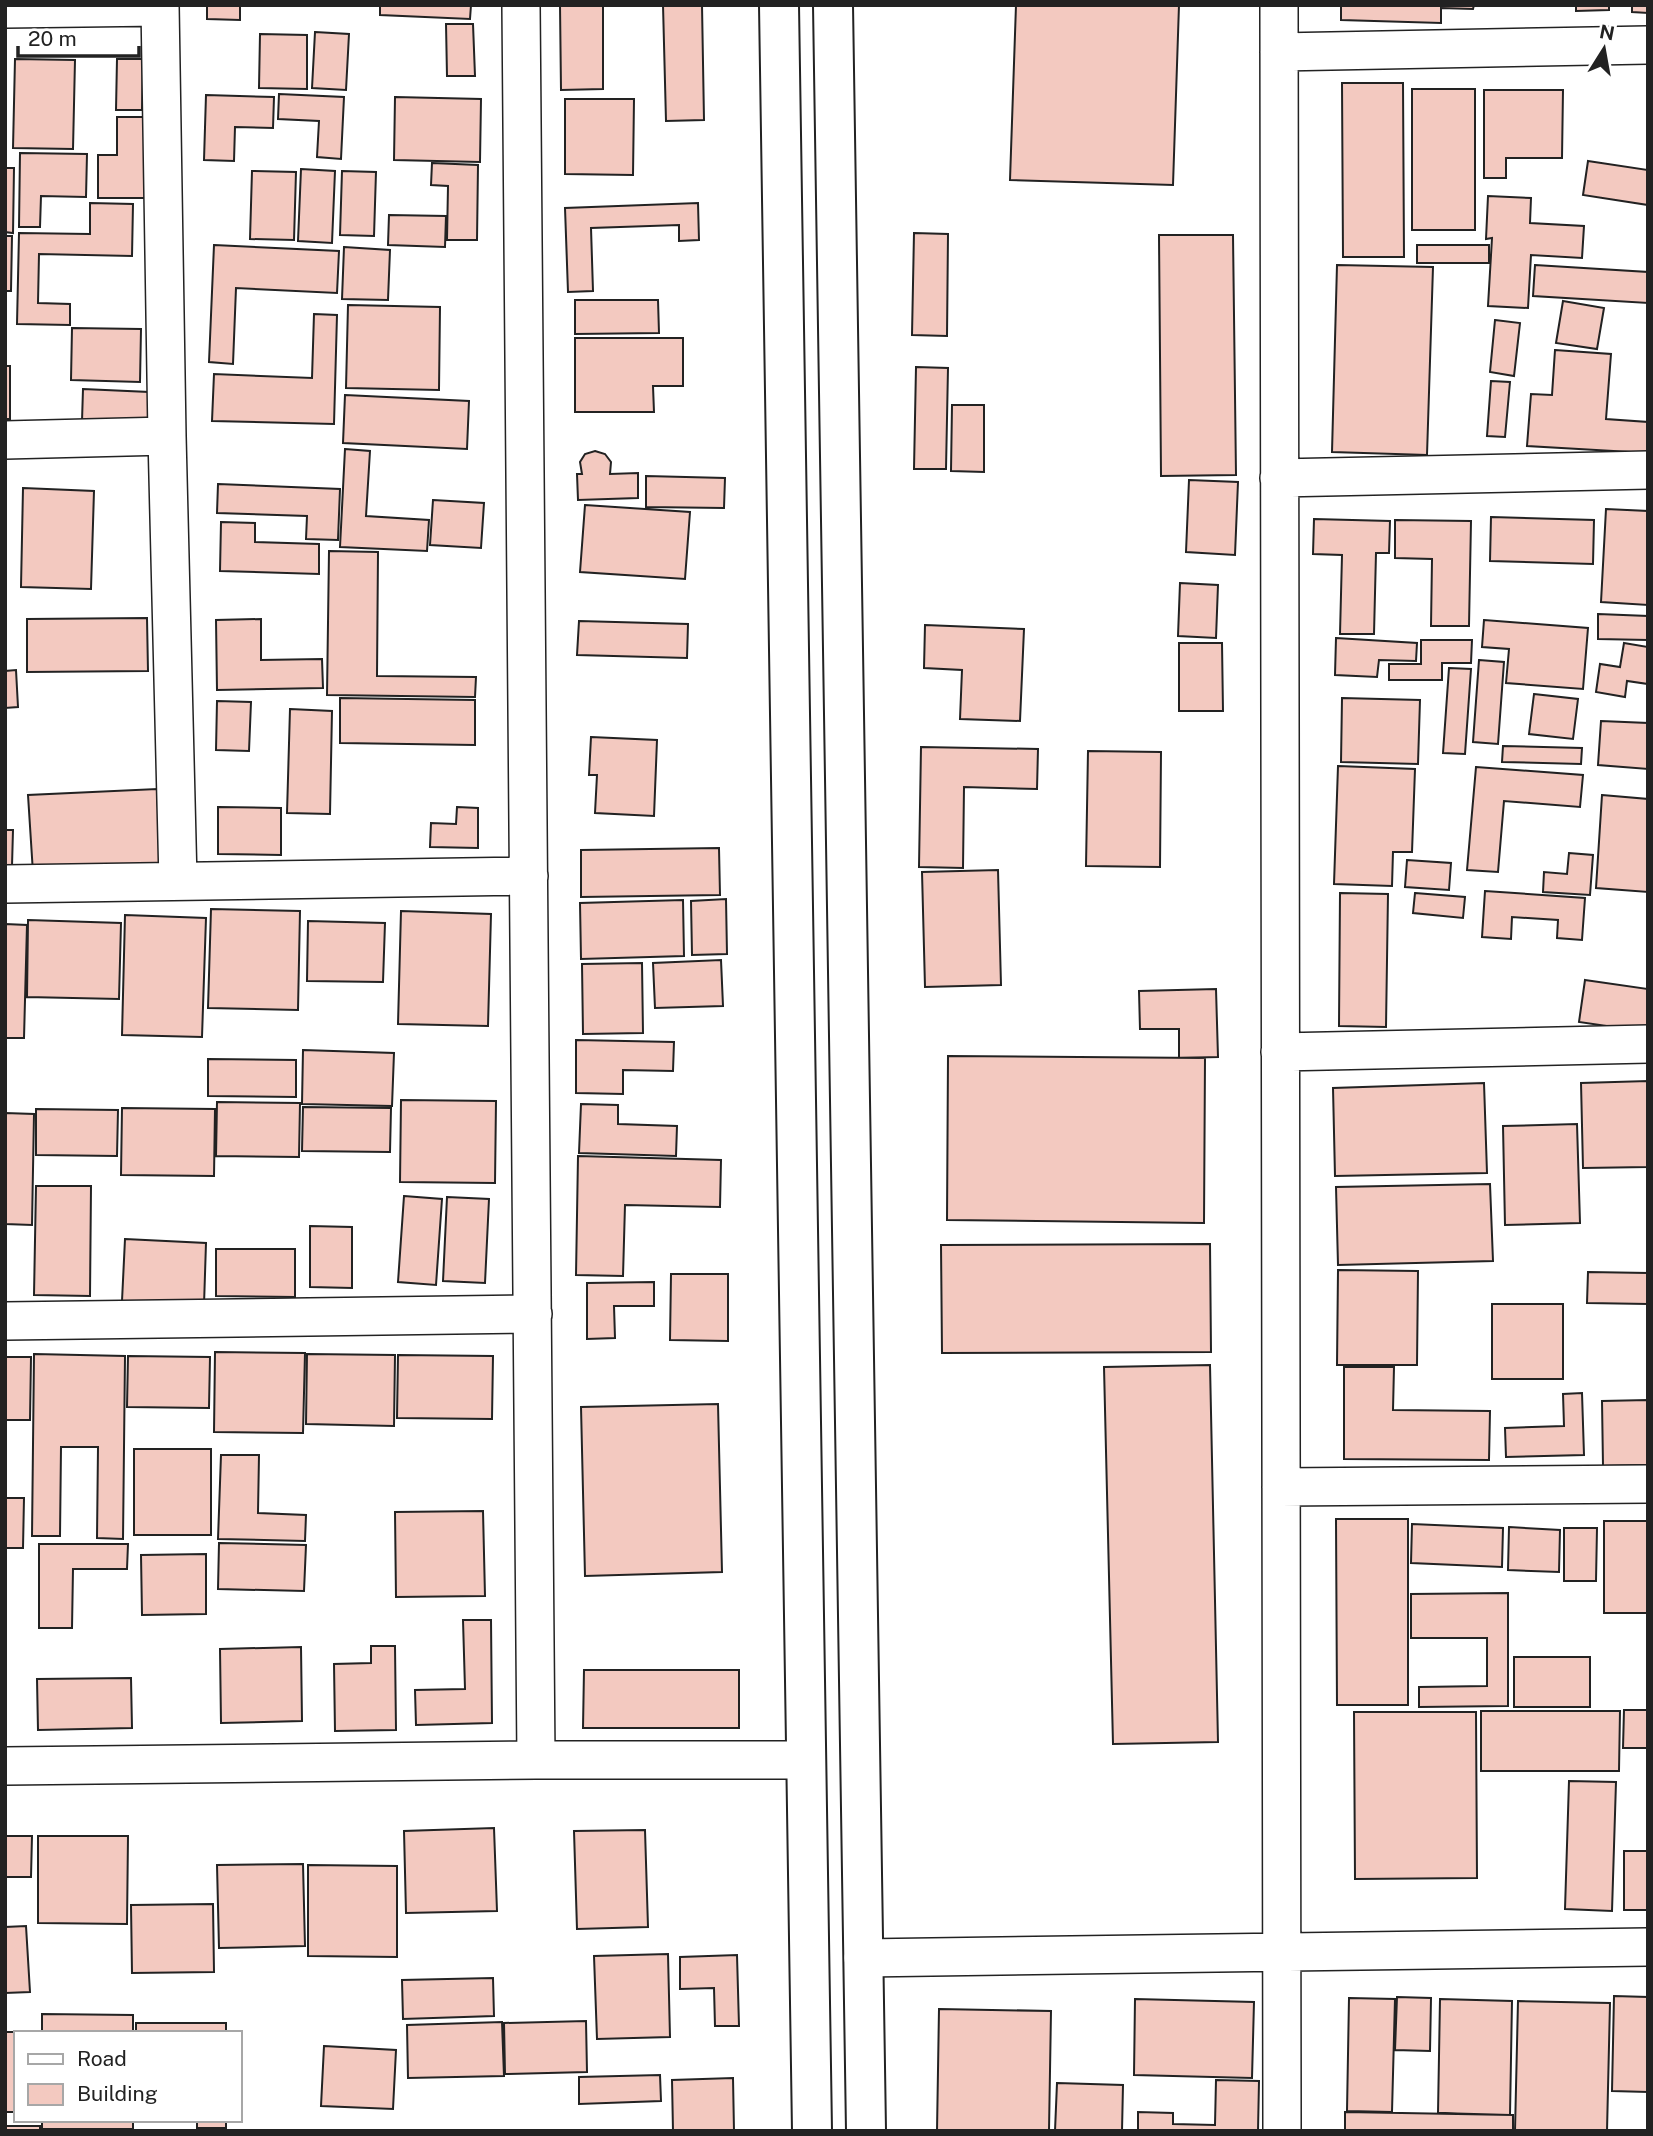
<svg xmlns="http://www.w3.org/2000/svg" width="1653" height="2136" font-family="'Public Sans',sans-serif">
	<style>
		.building { fill: #f3c9c0; stroke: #222; stroke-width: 2 }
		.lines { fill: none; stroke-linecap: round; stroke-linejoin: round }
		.minor-casing { stroke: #222; stroke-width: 40 }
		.secondary-casing { stroke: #222; stroke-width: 42 }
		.minor { stroke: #fff; stroke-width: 37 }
		.secondary { stroke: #fff; stroke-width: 38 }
	</style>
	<rect width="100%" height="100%" fill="#fff"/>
	<!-- building -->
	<path class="building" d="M207,5H240V20L207,19Z
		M380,5H471L470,19L380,15Z
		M560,5H603V89L561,90Z
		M663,5H702L704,120L666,121Z
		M1016,5H1179L1173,185L1010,180Z
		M1341,5H1474L1473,9L1441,8V23L1341,20Z
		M1576,5H1609V10L1576,11Z
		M1632,5H1648V13L1632,12Z
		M446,24H473L475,76H447Z
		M315,32L349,34L346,90L312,88Z
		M260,34L307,35V89L259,88Z
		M15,59L75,60L73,149L13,148Z
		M117,59H143L142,110H116Z
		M1342,83H1403L1404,257H1343Z
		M1412,89H1475V230H1412Z
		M1484,90H1563L1562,158H1506V178H1484Z
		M279,94L344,97L341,159L317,157L319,121L278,119Z
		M206,95L274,97L273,128L235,127L234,161L204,160Z
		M395,97L481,99L480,162L394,160Z
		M565,99H634L633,175L565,174Z
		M117,117H145V198H98V155H117Z
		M20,153L87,154L86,197L41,196L40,227H19Z
		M1588,161L1648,170V205L1583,195Z
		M432,163L478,165L477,240H447L448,186L431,185Z
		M5,168H14L13,233L5,232Z
		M301,169L335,171L332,243L298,241Z
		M252,171L296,172L294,240L250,239Z
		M342,171L376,172L374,236L340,235Z
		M1488,196L1531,198L1530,223L1584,226L1582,258L1531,255L1528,308L1488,306L1492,238L1486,239Z
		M90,203L133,204L132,256L39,254L38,303L70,304V325L17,324L19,233L90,234Z
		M698,203L699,240L679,241V225L591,228L593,291L568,292L565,208Z
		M389,215L446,216L445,247L388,245Z
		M914,233L948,234L947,336L912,335Z
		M1159,235H1233L1236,475L1161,476Z
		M5,236H12L11,291H5Z
		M214,245L339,251L337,293L236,288L233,364L209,362Z
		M1417,245H1489V263H1417Z
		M344,247L390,250L388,300L342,299Z
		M1337,265L1433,267L1427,455L1332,452Z
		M1535,265L1648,272V303L1533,296Z
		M575,300H658L659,333L575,334Z
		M1563,301L1604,308L1597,349L1556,343Z
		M348,305L440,307L439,390L346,388Z
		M314,314L337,315L334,424L212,421L214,374L312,378Z
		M1495,320L1520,323L1514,376L1490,372Z
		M72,328L141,329L140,382L71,380Z
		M575,338H683V386H653L654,412H575Z
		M1555,350L1611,354L1606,419L1648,422V453L1527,446L1531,394L1552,395Z
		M5,366H10V419H5Z
		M916,367L948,368L946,469H914Z
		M1491,381L1510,382L1505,437L1487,436Z
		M83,389L149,392V424L82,421Z
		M345,395L469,401L467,449L343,443Z
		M952,405H984V472L951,471Z
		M345,449L370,451L366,516L429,520L427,551L340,547Z
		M595,451L605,454L611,462L610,474L638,473V498L578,500L577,474H582L580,462L585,454Z
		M646,476L725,478L724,508L646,507Z
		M1189,480L1238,482L1235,555L1186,552Z
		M218,484L340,489L338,540L306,539L307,516L217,513Z
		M23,488L94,491L91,589L21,587Z
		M433,500L484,503L481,548L430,545Z
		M585,505L690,512L685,579L580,572Z
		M1606,509L1648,511V605L1601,602Z
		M1491,517L1594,520L1593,564L1490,561Z
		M1314,519L1390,521L1389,553H1376L1374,634H1340L1342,555L1313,554Z
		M1395,520L1471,521L1469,626H1431L1432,559L1395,558Z
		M221,522L255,523V542L319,544V574L220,571Z
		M329,551L378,552L377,676L476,677L475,697L327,695Z
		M1180,583L1218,585L1216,638L1178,636Z
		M1598,614L1648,616V640L1598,639Z
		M147,618L148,671L27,672V619Z
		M261,619V660L322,659L323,688L217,690L216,620Z
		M1484,620L1588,628L1583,689L1506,683L1509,649L1482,647Z
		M579,621L688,624L687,658L577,655Z
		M925,625L1024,629L1020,721L960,719L962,670L924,668Z
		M1336,638L1417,643L1416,661L1379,660L1377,677L1335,675Z
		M1421,640H1472L1471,663H1442V680H1389V664H1421Z
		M1179,643H1222L1223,711H1179Z
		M1624,643L1648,647V684L1627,681L1625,697L1596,692L1600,664L1620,667Z
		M1479,660L1504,662L1498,744L1473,742Z
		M1449,668L1471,669L1465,754L1443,753Z
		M16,670L18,707L5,708V671Z
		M1534,694L1578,699L1573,739L1529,734Z
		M340,698L475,700V745L340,743Z
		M1342,698L1420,700L1418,764L1341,762Z
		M217,701L251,702L249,751L216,750Z
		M290,709L332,711L330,814L287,813Z
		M1601,721L1648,723V769L1598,765Z
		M591,737L657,740L654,816L595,813L597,775H589Z
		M1503,746L1582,748L1581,764L1502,762Z
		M921,747L1038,749L1037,789L964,787L963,868L919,867Z
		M1088,751L1161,752L1160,867L1086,866Z
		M1338,766L1415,769L1412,852H1393L1392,886L1334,884Z
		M1476,767L1583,775L1580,807L1504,801L1498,872L1467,870Z
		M157,789L161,866L33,873L28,795Z
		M1602,795L1648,799V892L1596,888Z
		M218,807L281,808V855L218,854Z
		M457,807L478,808V848L430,847L431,823L456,824Z
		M5,830H13L12,866H5Z
		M719,848L720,895L581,897V850Z
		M1569,853L1593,855L1590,895L1543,892L1544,872L1567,874Z
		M1407,860L1451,863L1449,890L1405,887Z
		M998,870L1001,985L925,987L922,872Z
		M1485,891L1585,898L1582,940L1557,938L1558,920L1512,917L1511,939L1482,937Z
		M1340,893L1388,894L1386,1027L1339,1026Z
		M1415,893L1465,897L1463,918L1413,913Z
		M726,899L727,954L692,955L691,901Z
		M683,900L684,956L581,959L580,903Z
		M211,909L300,911L298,1010L208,1008Z
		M401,911L491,914L488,1026L398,1024Z
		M125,915L206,918L202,1037L122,1035Z
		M28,920L121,923L119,999L27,997Z
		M308,921L385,923L383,982L307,981Z
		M5,924L27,925L24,1038H5Z
		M721,960L723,1006L655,1008L653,963Z
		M642,963L643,1033L583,1034L582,964Z
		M1585,980L1648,989V1032L1579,1022Z
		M1216,989L1218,1057L1179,1058V1029H1140L1139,991Z
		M576,1040L674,1042L673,1071L623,1070V1094L576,1093Z
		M303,1050L394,1053L392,1106L302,1104Z
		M948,1056L1205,1058L1204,1223L947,1220Z
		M208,1059L296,1060V1097L208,1096Z
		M1648,1081V1167L1583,1168L1581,1083Z
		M1484,1083L1487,1173L1335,1176L1333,1088Z
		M401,1100L496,1101L495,1183L400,1182Z
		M217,1102L300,1103L299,1157L216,1156Z
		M581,1104L618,1105V1124L677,1126L676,1156L579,1153Z
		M303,1107L391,1108L390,1152L302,1151Z
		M122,1108L215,1109L214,1176L121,1175Z
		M36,1109L118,1110L117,1156L36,1155Z
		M5,1113L34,1114L32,1225L5,1224Z
		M1577,1124L1580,1223L1505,1225L1503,1126Z
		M578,1156L721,1160L720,1207L625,1205L623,1276L576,1275Z
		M1490,1184L1493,1261L1338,1265L1336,1187Z
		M36,1186H91L90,1296L34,1295Z
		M404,1196L442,1199L436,1285L398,1282Z
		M447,1197L489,1199L485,1283L443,1281Z
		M310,1226L352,1227V1288L310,1287Z
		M125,1239L206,1243L204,1305L122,1301Z
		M1210,1244L1211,1352L942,1353L941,1245Z
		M216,1249H295V1297L216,1296Z
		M1338,1270L1418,1271L1417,1365H1337Z
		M1588,1272L1648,1273V1304L1587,1303Z
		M671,1274H728V1341L670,1340Z
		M654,1282V1306H614L615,1338L587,1339V1283Z
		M1492,1304H1563V1379H1492Z
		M215,1352L305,1353L303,1433L214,1432Z
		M34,1354L125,1356L123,1539L97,1538L98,1447H61L60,1536H32Z
		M307,1354L395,1355L394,1426L306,1424Z
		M398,1355L493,1356L492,1419L397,1418Z
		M128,1356L210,1357L209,1408L127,1407Z
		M5,1357H31L30,1420H5Z
		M1210,1365L1218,1742L1113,1744L1104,1367Z
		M1344,1367H1394L1393,1410L1490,1411L1489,1460L1344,1459Z
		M1582,1393L1584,1455L1506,1457L1505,1428L1564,1426L1563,1394Z
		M1648,1400V1465L1603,1466L1602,1401Z
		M718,1404L722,1572L585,1576L581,1407Z
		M134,1449H211V1535H134Z
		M221,1455H259L258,1513L306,1515L305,1541L218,1539Z
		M5,1498H24L23,1548H5Z
		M483,1511L485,1596L396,1597L395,1512Z
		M1336,1519H1408V1705H1337Z
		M1604,1521H1648V1613H1604Z
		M1412,1524L1503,1528L1502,1567L1411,1563Z
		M1509,1527L1560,1530L1559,1572L1508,1570Z
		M1564,1528H1597L1596,1581H1564Z
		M219,1543L306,1545L304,1591L218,1589Z
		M39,1544H128L127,1569H73L72,1628H39Z
		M206,1554V1614L142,1615L141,1555Z
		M1508,1593V1706L1419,1707V1687L1487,1686V1638H1411V1594Z
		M463,1620H491L492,1723L416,1725L415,1690L465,1689Z
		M371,1646H395L396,1730L335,1731L334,1664L371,1663Z
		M301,1647L302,1721L221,1723L220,1649Z
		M1514,1657H1590V1707H1514Z
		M584,1670H739V1728H583Z
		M131,1678L132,1728L38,1730L37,1679Z
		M1624,1710H1648V1748H1623Z
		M1481,1711H1620L1619,1771H1481Z
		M1354,1712H1476L1477,1878L1355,1879Z
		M1569,1781L1616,1782L1612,1911L1565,1909Z
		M494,1828L497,1911L406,1913L404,1831Z
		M645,1830L648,1927L577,1929L574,1831Z
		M5,1836H32L31,1877H5Z
		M38,1836H128L127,1924L38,1923Z
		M1624,1851H1648V1910H1624Z
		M303,1864L305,1946L219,1948L217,1865Z
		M308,1865L397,1866V1957L308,1956Z
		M213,1904L214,1972L132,1973L131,1905Z
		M26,1926L30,1992L5,1993V1927Z
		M668,1954L670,2037L597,2039L594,1956Z
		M737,1955L739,2026H715L714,1988L680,1989V1957Z
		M493,1978L494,2016L403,2019L402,1980Z
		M1614,1996L1648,1997V2092L1612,2091Z
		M1397,1997L1431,1998L1430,2051L1395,2050Z
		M1349,1998L1395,1999L1392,2112L1347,2111Z
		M1135,1999L1254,2002L1252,2078L1134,2075Z
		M1440,1999L1512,2001L1510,2115L1438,2113Z
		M1518,2001L1610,2003L1607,2131H1515Z
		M939,2009L1051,2011L1049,2131H937Z
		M42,2014L133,2015V2033H42Z
		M586,2021L587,2072L505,2074L504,2023Z
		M502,2022L504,2076L408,2078L407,2025Z
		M136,2023H226V2033H136Z
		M5,2032H32L16,2033V2112H5Z
		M324,2046L396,2050L393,2109L321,2106Z
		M660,2075L661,2101L579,2104V2077Z
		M733,2078L734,2131H673L672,2080Z
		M1216,2080L1259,2081L1258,2131H1138V2112L1173,2113V2124L1215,2125Z
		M1057,2083L1123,2085L1122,2131H1055Z
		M1345,2112L1513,2115V2131H1345Z
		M42,2120H133V2129H42Z
		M197,2120H226V2128H197Z
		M5,2126H40V2131H5Z"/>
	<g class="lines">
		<!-- minor casing -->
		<g class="minor-casing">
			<path id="minor" d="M160,5L167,436L178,881
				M521,5L536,1760
				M1279,5L1282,2131
				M5,9L160,7
				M1279,52L1648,45
				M5,440L167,436
				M1279,478L1648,470
				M5,884L529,876
				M1280,1052L1648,1044
				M5,1321L533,1314
				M1281,1487L1648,1484
				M5,1766L536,1760H806
				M863,1958L1648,1947"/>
		</g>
		<!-- secondary casing -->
		<g class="secondary-casing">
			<path id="secondary" d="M779,5L812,2131
				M833,5L866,2131"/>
		</g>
		<!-- minor -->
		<use href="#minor" class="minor"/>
		<!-- secondary -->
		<use href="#secondary" class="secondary"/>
	</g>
	<!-- border -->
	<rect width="1653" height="2136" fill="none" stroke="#222222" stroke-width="14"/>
	<!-- legend -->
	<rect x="14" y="2031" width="228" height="91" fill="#ffffff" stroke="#a7a7a7" stroke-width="2"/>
	<rect x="28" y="2054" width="35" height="10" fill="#ffffff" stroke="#a7a7a7" stroke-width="2"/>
	<text x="77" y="2066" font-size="21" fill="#222222">Road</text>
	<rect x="28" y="2084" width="35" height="21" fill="#f3c9c0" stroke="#a7a7a7" stroke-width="2"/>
	<text x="77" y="2101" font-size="21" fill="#222222">Building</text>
	<!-- north arrow -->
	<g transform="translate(1604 49) rotate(11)" stroke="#ffffff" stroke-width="5" paint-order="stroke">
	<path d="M0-5L12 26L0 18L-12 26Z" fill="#222222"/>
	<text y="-10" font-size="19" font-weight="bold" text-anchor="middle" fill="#222222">N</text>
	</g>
	<!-- scale -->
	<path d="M18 46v10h121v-10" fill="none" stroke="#222222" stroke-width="3.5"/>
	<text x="28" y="46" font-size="21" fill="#222222" stroke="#ffffff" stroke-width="5" paint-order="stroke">20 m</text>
</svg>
